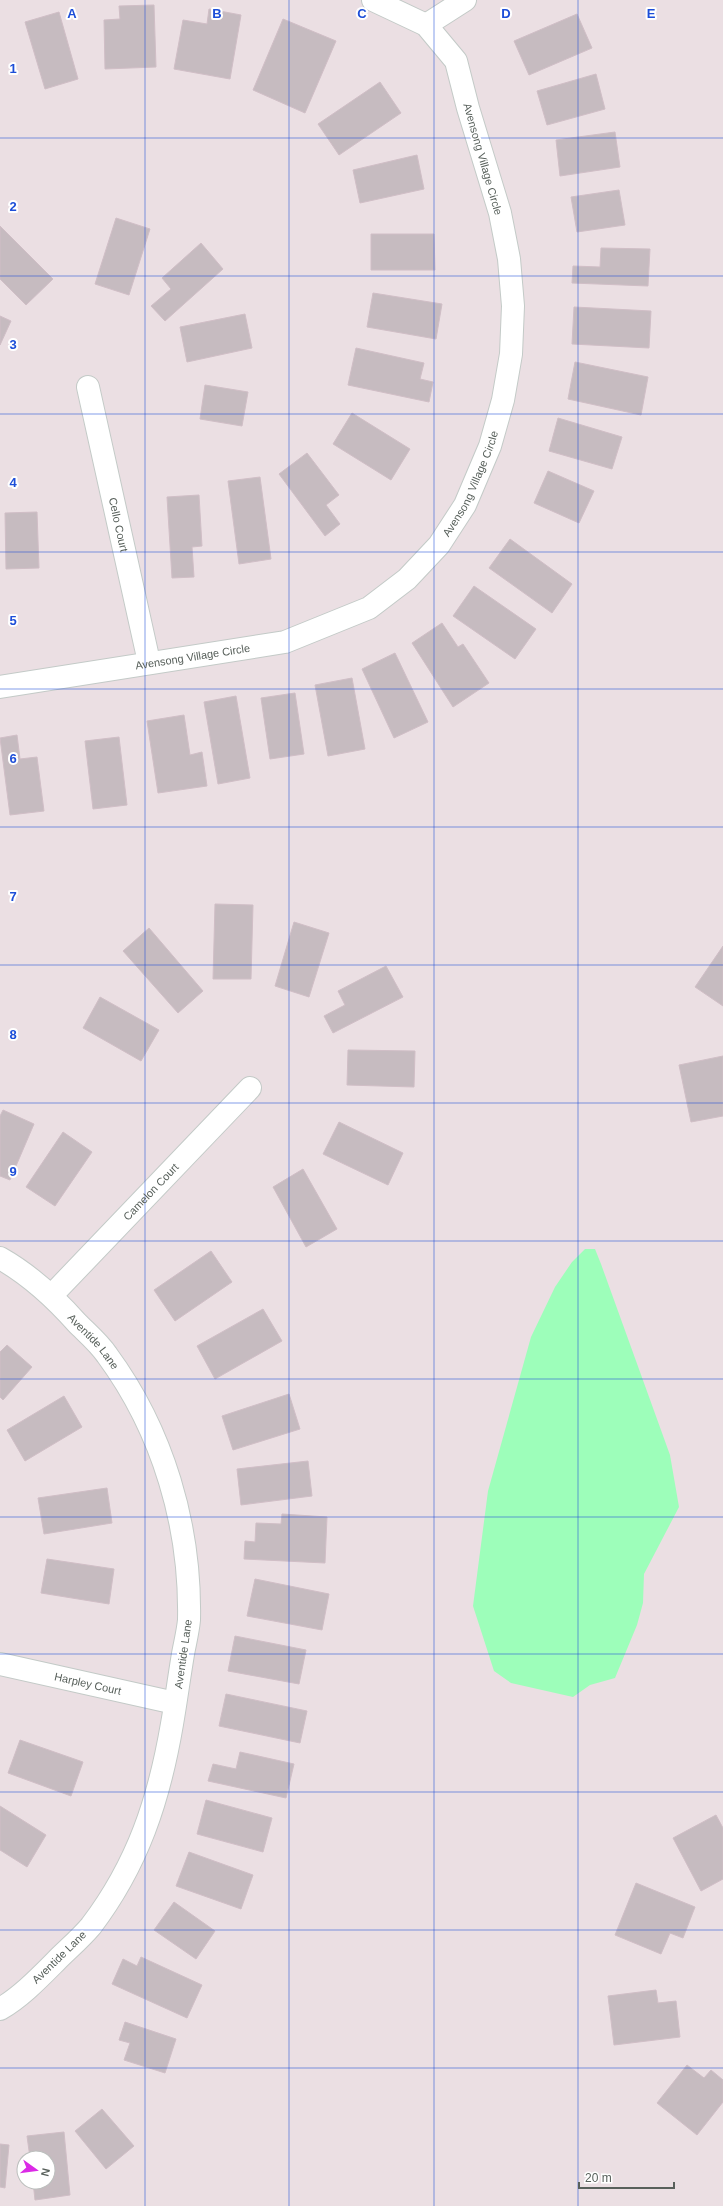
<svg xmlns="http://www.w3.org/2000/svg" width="723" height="2206" font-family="Helvetica,sans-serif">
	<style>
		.water { fill: #9dfeba }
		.building { fill: #c6bbc0; stroke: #d0bec6 }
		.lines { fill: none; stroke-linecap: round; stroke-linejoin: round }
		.street-casing { stroke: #c3cac7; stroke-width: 24 }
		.street { stroke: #fff; stroke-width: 22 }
		.grid { fill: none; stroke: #1d4ed8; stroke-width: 1; stroke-opacity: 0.55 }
		.labels { text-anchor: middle; stroke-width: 4; stroke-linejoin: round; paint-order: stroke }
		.street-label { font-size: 11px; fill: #58605b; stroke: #fff }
		.grid-label { font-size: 13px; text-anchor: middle; font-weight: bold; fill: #1d4ed8; stroke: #fff; stroke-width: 4; stroke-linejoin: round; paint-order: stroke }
	</style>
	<rect width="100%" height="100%" fill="#ebdfe3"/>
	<!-- water -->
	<path class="water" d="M585,1249H595L601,1264L670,1455L679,1507L644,1574L643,1603L637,1625L615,1678L590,1685L573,1697L511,1683L494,1671L473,1606L488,1491L531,1337L555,1287L572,1262Z"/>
	<!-- building -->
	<path class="building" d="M154,5L156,67L105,69L104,20L120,19L119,6Z
		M209,9L241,15L230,79L174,69L183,20L207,24Z
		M59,12L78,79L45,89L25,22Z
		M577,14L592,48L529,75L514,41Z
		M283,19L336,41L305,113L253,90Z
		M596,74L605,109L547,125L537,91Z
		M380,82L401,113L339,155L318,124Z
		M615,132L620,167L560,176L556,140Z
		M417,155L424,189L360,203L353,170Z
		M619,190L625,225L577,232L571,197Z
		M116,218L150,229L129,295L95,284Z
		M0,226L53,279L26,305L0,279Z
		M371,234H434L435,270H371Z
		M201,243L223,269L165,321L151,306L171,289L162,278Z
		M601,248L650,249L648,286L572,283L573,266L600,267Z
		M373,293L442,304L436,339L367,327Z
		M574,307L651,311L649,348L572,344Z
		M245,314L252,348L187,362L180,327Z
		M0,316L11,321L0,345Z
		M356,348L424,363L420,379L433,382L429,402L348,385Z
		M575,362L648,377L641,415L568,399Z
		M205,385L248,392L242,426L200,419Z
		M352,413L410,449L391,480L333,444Z
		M558,418L622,437L612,469L549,451Z
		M307,453L339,495L326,505L340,524L325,536L279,474Z
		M548,471L594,491L579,523L534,503Z
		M260,477L271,559L239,564L228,481Z
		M199,495L202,546L192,547L194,577L172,578L167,497Z
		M37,512L39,568L6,569L5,513Z
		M510,539L572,584L552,613L489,568Z
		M474,586L536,629L515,659L453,616Z
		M442,623L458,647L463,644L489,683L453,707L412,643Z
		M395,653L428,722L394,738L362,669Z
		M352,678L365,749L328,756L315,685Z
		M295,693L304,754L270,759L261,698Z
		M236,696L250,778L218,784L204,702Z
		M184,715L190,755L202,752L207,786L158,793L147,721Z
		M17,735L20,759L37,757L44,811L10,815L0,738Z
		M119,737L127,805L93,809L85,741Z
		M215,904L253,905L251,979H213Z
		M294,922L329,933L309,997L275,986Z
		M149,928L203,991L178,1013L123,951Z
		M723,946V1006L695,987Z
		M386,966L403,997L333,1033L324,1016L345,1005L338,991Z
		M100,997L159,1030L141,1061L83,1028Z
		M348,1050L415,1051L414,1087L347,1085Z
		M723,1056V1116L691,1122L679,1065Z
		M3,1110L34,1124L10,1180L0,1176V1116Z
		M339,1122L403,1153L388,1185L323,1154Z
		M63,1132L92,1152L55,1206L26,1187Z
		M303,1169L337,1229L306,1247L273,1187Z
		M211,1251L232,1282L175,1321L154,1290Z
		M263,1309L282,1341L215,1379L197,1346Z
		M7,1345L32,1367L3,1400L0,1397V1352Z
		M289,1394L300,1429L233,1450L222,1416Z
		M64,1396L82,1427L25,1461L7,1430Z
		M308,1461L312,1496L241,1505L237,1469Z
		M107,1488L112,1523L44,1534L38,1498Z
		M282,1514L327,1517L325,1563L244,1559L245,1541L255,1542L256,1523L281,1524Z
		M47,1559L114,1569L109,1604L41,1593Z
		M255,1579L329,1594L322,1630L247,1616Z
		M235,1636L306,1650L299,1684L228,1671Z
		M226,1694L307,1711L300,1743L219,1726Z
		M20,1740L83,1762L71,1796L8,1773Z
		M240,1752L294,1764L286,1798L208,1781L213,1764L236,1769Z
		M206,1800L272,1818L263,1852L197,1834Z
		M0,1806L46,1835L27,1867L0,1850Z
		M716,1815L723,1828V1879L701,1891L673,1838Z
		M189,1852L253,1875L241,1909L176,1886Z
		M636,1883L695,1907L683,1938L670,1933L661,1954L615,1935Z
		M174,1902L215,1931L196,1959L154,1930Z
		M141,1957L202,1985L187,2018L112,1984L123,1959L137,1966Z
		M656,1990L658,2003L676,2001L680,2037L614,2045L608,1996Z
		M125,2022L176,2039L165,2073L124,2060L130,2043L119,2040Z
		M687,2065L704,2078L711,2070L723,2080V2102L697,2135L657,2103Z
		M102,2109L134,2146L106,2169L75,2131Z
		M64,2132L70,2195L35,2200L33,2182H48V2158H30L27,2136Z
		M0,2144L9,2145L5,2188L0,2187Z"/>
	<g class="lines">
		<!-- street casing -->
		<g class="street-casing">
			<g id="street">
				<path d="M426,25L465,0"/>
				<path id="s1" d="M88,387L149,662"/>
				<path id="s2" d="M0,687L285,642L369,608L407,579L439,545L465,505L490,446L503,400L511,354L513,306L509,259L500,213L468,108L456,61L426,25L373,0"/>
				<path id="s3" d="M0,1258C30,1275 54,1297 77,1323C87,1333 99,1343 107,1355C163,1431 191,1526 189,1620C188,1631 185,1643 183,1654C179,1678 176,1701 172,1724C159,1800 138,1864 91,1926C81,1938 68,1949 57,1960C40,1977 21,1997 0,2009"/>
				<path id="s4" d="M52,1295L250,1088"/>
				<path id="s5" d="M0,1664L175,1703"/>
			</g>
		</g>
		<!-- street -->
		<use href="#street" class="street"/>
	</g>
	<!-- grid -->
	<path class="grid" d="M145,0V2206M289,0V2206M434,0V2206M578,0V2206M0,138H723M0,276H723M0,414H723M0,552H723M0,689H723M0,827H723M0,965H723M0,1103H723M0,1241H723M0,1379H723M0,1517H723M0,1654H723M0,1792H723M0,1930H723M0,2068H723"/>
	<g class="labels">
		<!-- street labels -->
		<g class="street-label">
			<text transform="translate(483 159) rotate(74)" y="4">Avensong Village Circle</text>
			<text dy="4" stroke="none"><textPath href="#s2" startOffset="543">Avensong Village Circle</textPath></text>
			<text dy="4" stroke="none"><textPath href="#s1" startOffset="141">Cello Court</textPath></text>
			<text dy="4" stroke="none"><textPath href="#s2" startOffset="195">Avensong Village Circle</textPath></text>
			<text dy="4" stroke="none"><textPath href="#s4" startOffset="143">Camelon Court</textPath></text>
			<text dy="4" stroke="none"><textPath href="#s3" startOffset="126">Aventide Lane</textPath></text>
			<text transform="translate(183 1654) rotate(-82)" y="4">Aventide Lane</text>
			<text dy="4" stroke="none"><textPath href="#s5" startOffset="90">Harpley Court</textPath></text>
			<text transform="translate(59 1957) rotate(-44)" y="4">Aventide Lane</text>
		</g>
	</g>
	<g class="grid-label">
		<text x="72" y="18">A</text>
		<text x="217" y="18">B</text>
		<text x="362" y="18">C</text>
		<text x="506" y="18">D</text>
		<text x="651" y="18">E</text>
		<text x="13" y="73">1</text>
		<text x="13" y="211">2</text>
		<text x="13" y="349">3</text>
		<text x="13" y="487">4</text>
		<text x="13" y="625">5</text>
		<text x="13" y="763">6</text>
		<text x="13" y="901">7</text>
		<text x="13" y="1039">8</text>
		<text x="13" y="1176">9</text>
	</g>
	<!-- north arrow -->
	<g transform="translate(36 2170) rotate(104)"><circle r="19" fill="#ffffff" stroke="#bcbfbd"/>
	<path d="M0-3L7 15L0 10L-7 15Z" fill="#db2ae6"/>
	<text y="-6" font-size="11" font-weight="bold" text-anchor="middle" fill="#58605b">N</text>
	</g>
	<!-- scale -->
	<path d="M579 2182v6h95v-6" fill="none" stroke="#58605b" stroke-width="2"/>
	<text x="585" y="2182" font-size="12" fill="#58605b" stroke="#ffffff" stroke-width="3" paint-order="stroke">20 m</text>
</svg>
